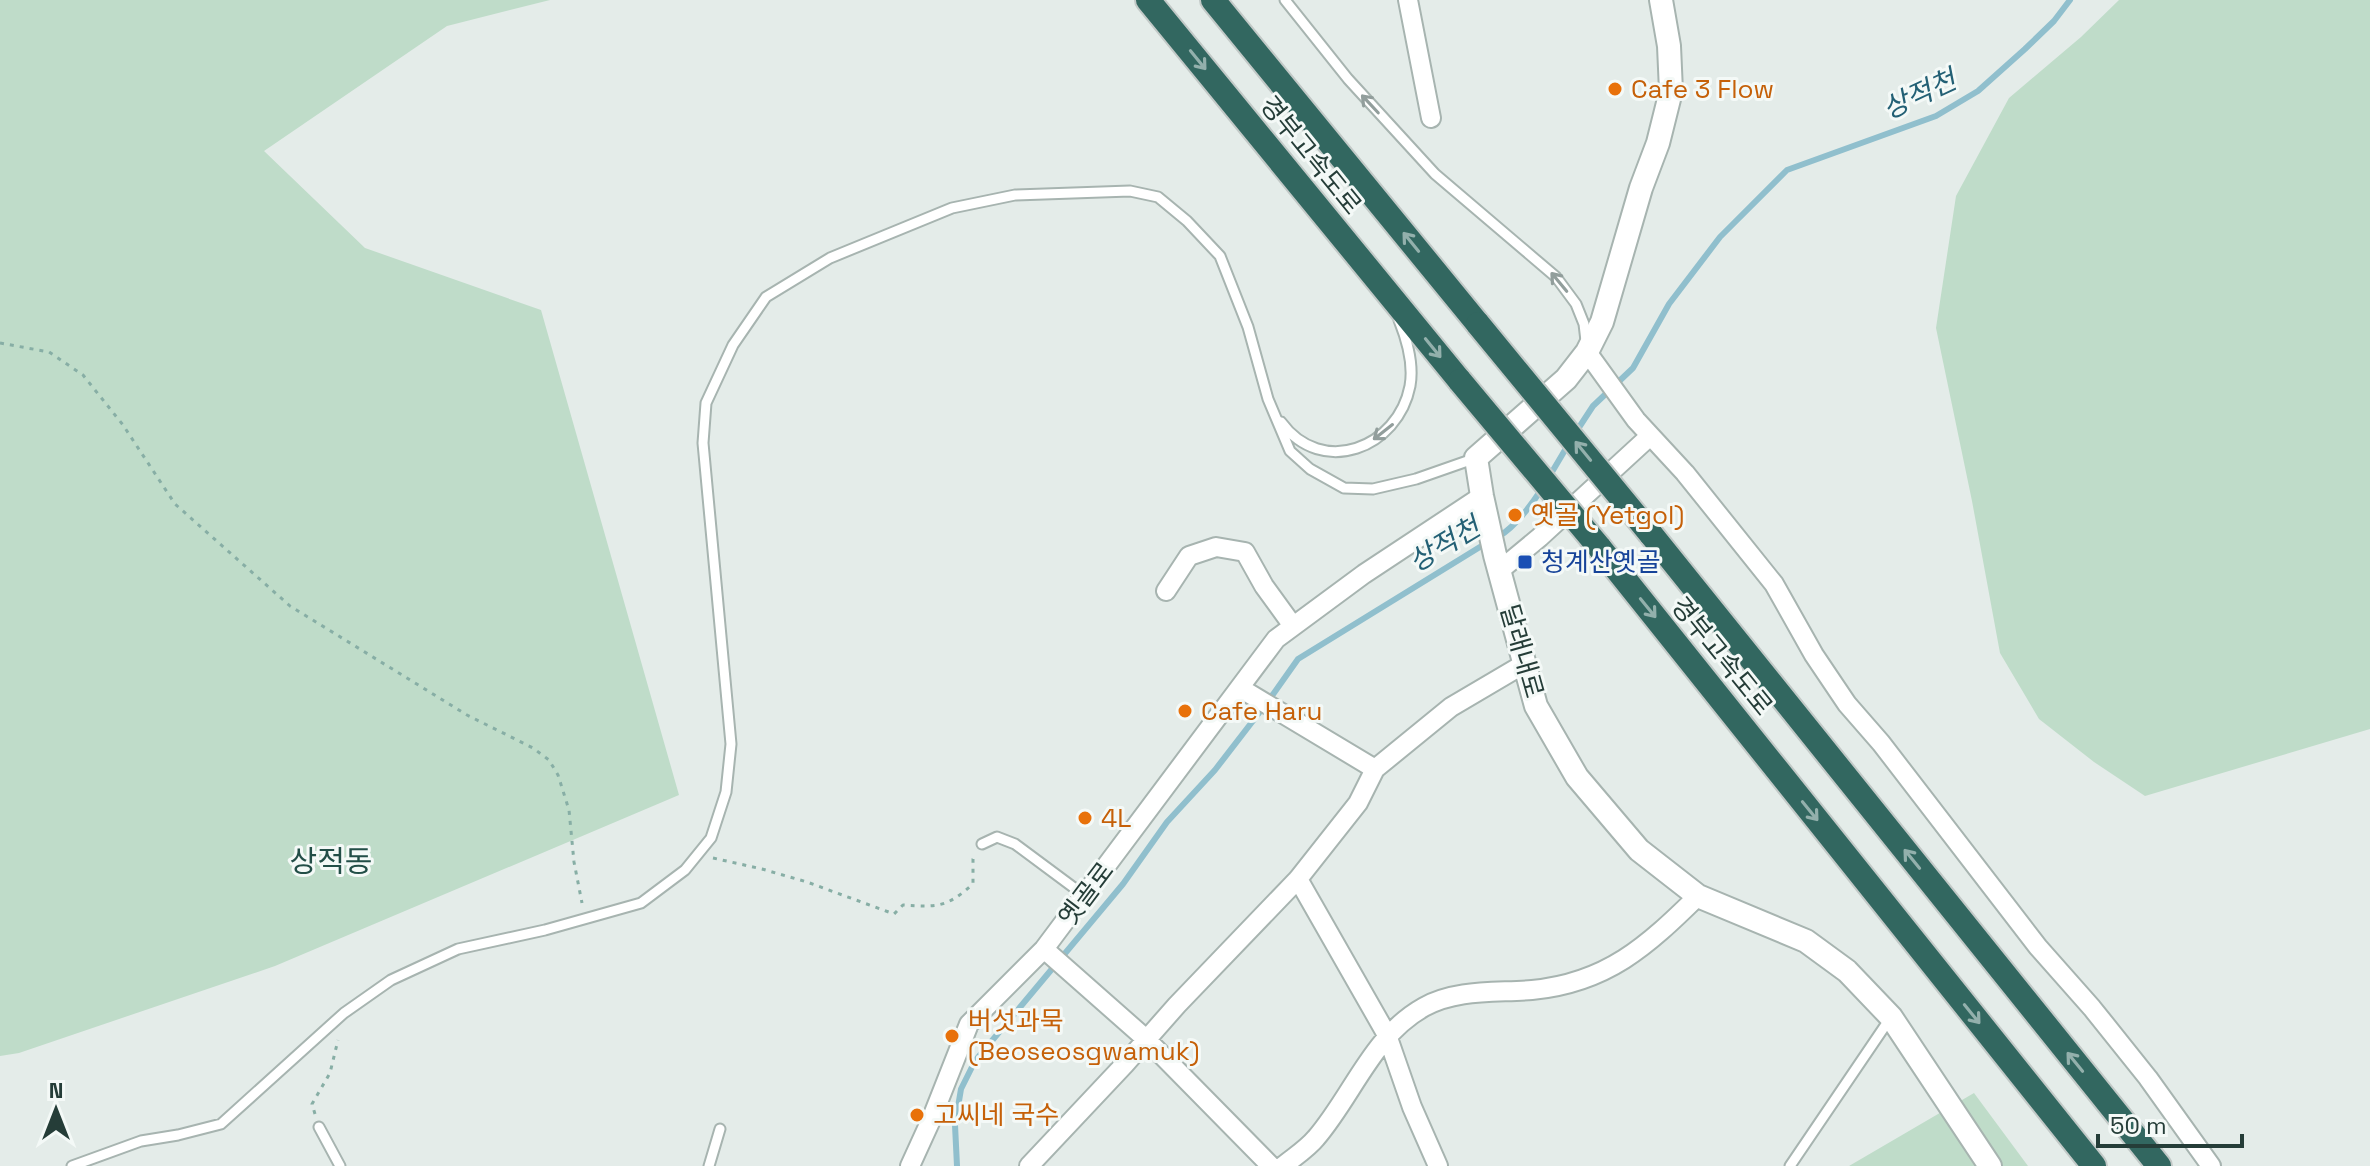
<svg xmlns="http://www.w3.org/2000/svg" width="2370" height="1166" font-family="'Space Grotesk','Noto Sans KR',sans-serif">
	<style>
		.green { fill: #bfdcc9 }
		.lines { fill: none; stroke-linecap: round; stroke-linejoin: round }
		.stream { stroke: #90bfcd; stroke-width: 6 }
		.service-casing { stroke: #a7b4b0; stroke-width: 13 }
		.minor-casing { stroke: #a7b4b0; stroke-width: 22 }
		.tertiary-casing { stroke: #a7b4b0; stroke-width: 26 }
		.motorway-casing { stroke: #c2c9c7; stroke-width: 28 }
		.path { stroke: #87aea5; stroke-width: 3; stroke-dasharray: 4 6; stroke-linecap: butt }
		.service { stroke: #fff; stroke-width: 9 }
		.minor { stroke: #fff; stroke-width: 18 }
		.tertiary { stroke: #fff; stroke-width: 22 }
		.motorway { stroke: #326760; stroke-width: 24 }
		.motorway-bridge-casing { stroke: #c2c9c7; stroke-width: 28; stroke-linecap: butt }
		.motorway-bridge { stroke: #326760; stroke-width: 24 }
		.oneway { stroke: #93b0ac }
		.oneway2 { stroke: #929e9c }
		.food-dot { fill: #e8710a; stroke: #f4f9f7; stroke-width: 3 }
		.transit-dot { fill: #1a4fb4; stroke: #f4f9f7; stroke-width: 3 }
		.labels { text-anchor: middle; stroke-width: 6; stroke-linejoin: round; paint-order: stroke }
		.food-label { font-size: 26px; fill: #c56008; stroke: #f4f9f7; text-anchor: start }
		.street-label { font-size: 26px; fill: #253d38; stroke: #f4f9f7 }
		.transit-label { font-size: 26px; fill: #164399; stroke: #f4f9f7; text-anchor: start }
		.water-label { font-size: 28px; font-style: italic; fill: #236075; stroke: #f4f9f7 }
		.quarter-label { font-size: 30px; fill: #224e47; stroke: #f4f9f7 }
	</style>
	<rect width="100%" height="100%" fill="#e4ece9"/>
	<!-- green -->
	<path class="green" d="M0,0H550L447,26L264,151L365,248L541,310L679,795L275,966L19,1053L0,1056Z
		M2119,0H2370V729L2145,796L2094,762L2039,719L2000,653L1972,501L1936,328L1956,196L2009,98L2081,37Z
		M1974,1093L2028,1166H1849Z"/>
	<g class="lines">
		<!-- stream -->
		<path class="stream" d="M1576,432L1593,406L1633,368L1669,304L1720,237L1787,170L1936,116L1978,91L2025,49L2054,21L2070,0
			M1549,477L1568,445
			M1498,537C1516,526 1530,507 1541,490
			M957,1166L955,1125L961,1089L975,1061L1123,884L1167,822L1215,770L1269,700L1298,659L1488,542"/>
		<!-- service casing -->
		<g class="service-casing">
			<path id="service" d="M1285,0L1348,79L1435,174L1556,277L1576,304L1584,324L1586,341
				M1281,422C1322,478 1398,448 1410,386C1414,364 1407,340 1399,320
				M982,844L997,837L1015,844L1085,896
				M319,1127L340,1166
				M72,1166L141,1141L178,1135L221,1124L344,1013L391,980L458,949L545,930L641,903L685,870L711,838L726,792L731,744L703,443L706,403L733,345L766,297L830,258L952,208L1015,195L1130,191L1158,197L1187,221L1220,256L1248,327L1268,399L1290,451L1310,469L1344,488L1373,489L1416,479L1476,458
				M709,1166L720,1129
				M1790,1166L1889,1020"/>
		</g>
		<!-- minor casing -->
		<g class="minor-casing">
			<path id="minor" d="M1408,0L1431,118
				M1587,352L1636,420L1685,473L1774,584L1814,655L1847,704L1881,743L2038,947L2092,1008L2148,1078L2211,1166
				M1499,571L1540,537L1650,436
				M1166,591L1189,556L1216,547L1245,552L1264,586L1293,626
				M1240,688L1375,769
				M1298,879L1387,1035L1412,1107L1438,1166
				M1044,949L1146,1039L1271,1166
				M910,1166L931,1120L969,1024L1044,949L1276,639L1364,574L1482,496
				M1029,1166L1125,1064L1177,1005L1298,879L1358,803L1375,769L1451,707L1524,664
				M1283,1166C1294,1157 1307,1149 1316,1138C1353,1095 1372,1036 1424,1007C1457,989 1495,993 1532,990C1607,983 1647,946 1698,896"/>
		</g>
		<!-- tertiary casing -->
		<g class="tertiary-casing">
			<path id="tertiary" d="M1661,0L1669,46L1671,91L1658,143L1641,188L1602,322L1587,352L1566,379L1476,458L1482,496L1495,555L1536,706L1577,777L1639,850L1698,896L1806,941L1847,971L1891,1017L1990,1166"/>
		</g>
		<!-- motorway casing -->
		<g class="motorway-casing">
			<path id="motorway" d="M1148,0L1460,381
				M1213,0L1478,324
				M1650,533L2159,1166
				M1599,547L2094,1166"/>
		</g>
		<!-- path -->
		<path class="path" d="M0,343L49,352L83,375L123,425L175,504L290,606L467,715L533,748L549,760L558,775L569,810L574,862L582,903
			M713,858L762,869L807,882L894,914L903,905C938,907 946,908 973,884V859L975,855
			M315,1114L312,1104L330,1073L338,1040"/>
		<!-- service -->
		<use href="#service" class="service"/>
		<!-- minor -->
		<use href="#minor" class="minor"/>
		<!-- tertiary -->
		<use href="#tertiary" class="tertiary"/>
		<!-- motorway -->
		<use href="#motorway" class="motorway"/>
		<!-- motorway-bridge casing -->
		<g class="motorway-bridge-casing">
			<path id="motorway-bridge" d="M1478,324L1650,533
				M1460,381L1599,547"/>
		</g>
		<!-- motorway-bridge -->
		<use href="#motorway-bridge" class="motorway-bridge"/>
	</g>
	<!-- one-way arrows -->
	<defs><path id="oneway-shaft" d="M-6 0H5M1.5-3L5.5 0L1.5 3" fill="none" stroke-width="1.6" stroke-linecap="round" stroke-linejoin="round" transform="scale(2)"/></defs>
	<g class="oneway">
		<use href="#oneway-shaft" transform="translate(1198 60) rotate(51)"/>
		<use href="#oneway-shaft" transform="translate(1411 242) rotate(-129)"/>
		<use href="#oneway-shaft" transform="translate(1433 348) rotate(51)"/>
		<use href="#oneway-shaft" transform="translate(1583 451) rotate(-129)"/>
		<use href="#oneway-shaft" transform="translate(1648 608) rotate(51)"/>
		<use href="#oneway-shaft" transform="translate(1810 811) rotate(51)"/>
		<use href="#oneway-shaft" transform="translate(1912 859) rotate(-129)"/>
		<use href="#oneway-shaft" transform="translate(1972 1014) rotate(51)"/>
		<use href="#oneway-shaft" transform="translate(2075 1062) rotate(-129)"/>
	</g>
	<g class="oneway2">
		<use href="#oneway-shaft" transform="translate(1370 104) rotate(-133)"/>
		<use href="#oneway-shaft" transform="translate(1559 282) rotate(-130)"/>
		<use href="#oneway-shaft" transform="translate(1383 432) rotate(142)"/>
	</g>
	<!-- markers -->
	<g class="food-dot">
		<circle cx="1615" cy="89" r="8"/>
		<circle cx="1515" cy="515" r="8"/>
		<circle cx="1185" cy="711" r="8"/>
		<circle cx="1085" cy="818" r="8"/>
		<circle cx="952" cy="1036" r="8"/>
		<circle cx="917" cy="1115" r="8"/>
	</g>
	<rect class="transit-dot" x="1517" y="554" width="16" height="16" rx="4"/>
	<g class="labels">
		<!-- food labels -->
		<g class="food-label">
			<text x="1631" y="98">Cafe 3 Flow</text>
			<text x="1531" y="524">옛골 (Yetgol)</text>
			<text x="1201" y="720">Cafe Haru</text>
			<text x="1101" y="827">4L</text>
			<text x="968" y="1030">버섯과묵<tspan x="968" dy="30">(Beoseosgwamuk)</tspan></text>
			<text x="933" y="1124">고씨네 국수</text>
		</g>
		<!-- street labels -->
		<g class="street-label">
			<text transform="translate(1311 155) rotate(51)" y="9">경부고속도로</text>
			<text transform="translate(1522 651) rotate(74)" y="9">달래내로</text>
			<text transform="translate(1722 656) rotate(51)" y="9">경부고속도로</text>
			<text transform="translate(1086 894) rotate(-53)" y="9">옛골로</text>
		</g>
		<!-- transit labels -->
		<g class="transit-label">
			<text x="1541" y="571">청계산옛골</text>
		</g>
		<!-- water labels -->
		<g class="water-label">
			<text transform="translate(1919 94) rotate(-25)" y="10">상적천</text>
			<text transform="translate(1444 544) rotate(-31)" y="10">상적천</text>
		</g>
		<!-- quarter labels -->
		<g class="quarter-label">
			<text x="331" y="872">상적동</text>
		</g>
	</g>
	<!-- north arrow -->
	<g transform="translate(56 1110)" stroke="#f4f9f7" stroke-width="6" paint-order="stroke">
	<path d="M0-6L14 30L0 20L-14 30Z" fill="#253d38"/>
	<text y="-12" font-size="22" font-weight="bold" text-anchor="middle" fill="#253d38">N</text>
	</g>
	<!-- scale -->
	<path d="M2098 1134v12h144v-12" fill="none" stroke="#253d38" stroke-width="4"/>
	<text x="2110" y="1134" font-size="24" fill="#253d38" stroke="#f4f9f7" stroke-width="6" paint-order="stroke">50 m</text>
</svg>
